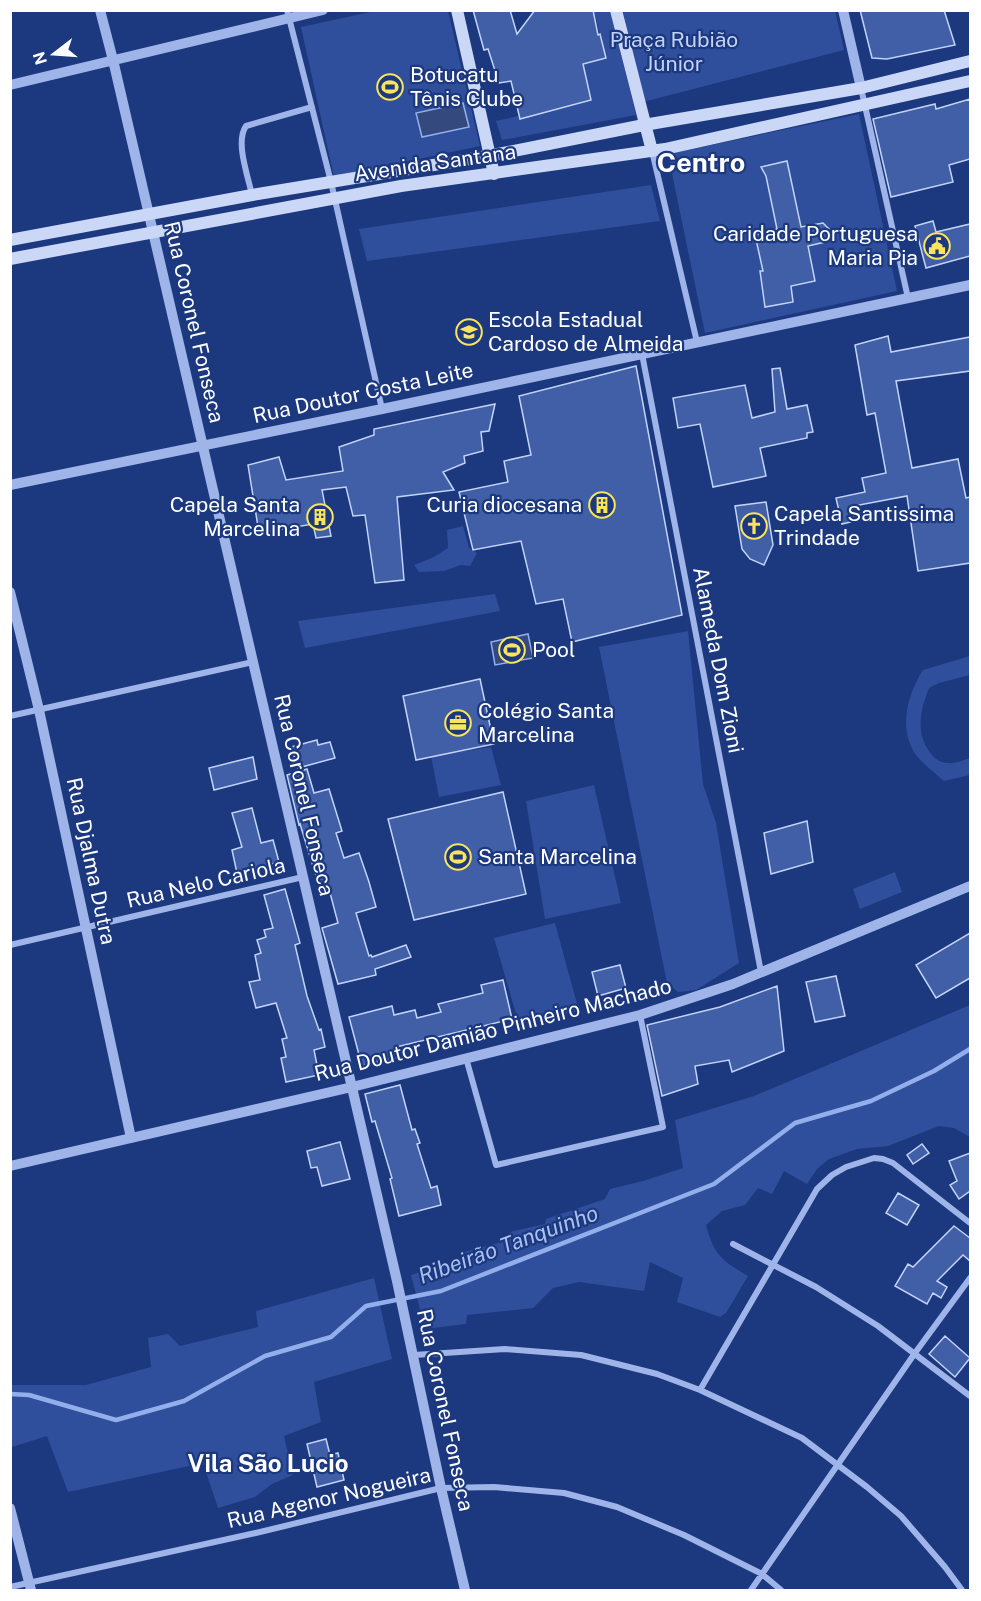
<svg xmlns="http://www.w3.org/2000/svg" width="981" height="1601" font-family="'Public Sans',sans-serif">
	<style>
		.green { fill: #2f4f9d }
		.water { fill: #34497d; stroke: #92aeeb; stroke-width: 1.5 }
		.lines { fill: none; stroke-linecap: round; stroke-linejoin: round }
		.stream { stroke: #92aeeb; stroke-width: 4.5 }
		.building { fill: #405fa6; stroke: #c3d3f7; stroke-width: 1.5 }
		.minor { stroke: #9fb5e9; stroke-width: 6 }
		.tertiary { stroke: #9fb5e9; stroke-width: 10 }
		.secondary { stroke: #cad7f7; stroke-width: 12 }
		.labels { text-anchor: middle; stroke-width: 4.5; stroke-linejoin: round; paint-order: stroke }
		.park-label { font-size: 21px; fill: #c3d3f7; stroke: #1c387e }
		.poi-label { font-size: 21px; fill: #fff; stroke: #1c387e; text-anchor: start }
		.street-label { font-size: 21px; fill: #fff; stroke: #1c387e }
		.water-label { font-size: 22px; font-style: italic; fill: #aac0f0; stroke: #1c387e }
		.quarter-label { font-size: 24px; font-weight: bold; fill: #fff; stroke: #1c387e }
		.district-label { font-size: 27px; font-weight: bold; fill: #fff; stroke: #1c387e }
	</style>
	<rect width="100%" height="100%" fill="#1c387e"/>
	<!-- green -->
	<path class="green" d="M375,11H448L480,146L334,177L301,27Z
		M594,11H611L636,115L502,140L496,121L591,100L583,64L606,58Z
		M623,11H835L844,50L643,102Z
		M859,114L897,291L705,333L668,154Z
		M651,185L660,221L367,261L359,229Z
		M463,526L469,548L477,553L470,566L461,565L444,571L419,572L414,565L434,557L448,548L447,530Z
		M495,594L500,611L305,648L298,621Z
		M688,631L703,784L716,823L739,963L696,990L678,992L667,983L599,647Z
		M970,656V675L939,683L929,688C921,709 915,731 929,751C933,757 939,763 948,763C955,764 963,760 970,758V775L944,781C935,773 924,765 916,755C898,729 907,695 923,670Z
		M491,747L501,785L439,797L431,756Z
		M594,785L621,903L545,919L526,801Z
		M895,872L902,892L860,909L853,889Z
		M555,923L579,1011L519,1024L494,938Z
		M970,1005V1137L954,1128L939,1126L888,1146L857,1149L829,1159L817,1169L807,1184L784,1171L772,1194L758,1188L745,1205L722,1211L706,1225C714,1255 721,1260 748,1276L726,1313L720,1317L677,1302L683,1278L650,1262L644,1291L579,1282L553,1288L533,1308L467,1315L466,1324L425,1329L411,1275L461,1259L460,1253L506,1241L510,1232L545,1224L546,1219L605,1199L610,1189L643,1181L683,1168L675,1120L754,1096Z
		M374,1278L392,1359L314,1382L321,1422L284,1436L293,1475L272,1484L255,1497L218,1508L203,1463L68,1492L47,1436L12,1447L11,1385H86L151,1367L148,1338L168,1334L180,1346L258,1327L256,1311Z"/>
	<!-- water -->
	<path class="water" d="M463,103L469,127L422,137L416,113Z
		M528,634L533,658L495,665L491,642Z"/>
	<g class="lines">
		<!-- stream -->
		<path class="stream" d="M10,1394L29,1395L116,1420L184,1401L265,1356L331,1337L366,1306L441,1291L714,1184L795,1123L871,1101L934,1071L970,1049"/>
	</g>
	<!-- building -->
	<path class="building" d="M473,10H510L517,34L535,10H593L598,35L600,34L606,58L583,64L591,100L520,119L511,81L499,83L488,49L484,50Z
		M860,10H944L955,45L887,59L872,58Z
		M970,99V159L949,165L953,182L891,197L873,119L935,104L936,109Z
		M787,161L801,227L823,223L829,229L825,242L808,246L815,281L791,286L793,302L765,307L760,271H763L755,235L777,229L766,176L761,167Z
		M933,221L936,232L970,224V256L926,268L915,226Z
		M888,336L891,352L970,337V371L896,381L912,468L958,459L966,498L970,497V563L918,571L907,496L859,505L863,519L842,524L836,498L865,492L862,478L886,473L875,413L867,415L855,345Z
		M636,366L682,615L572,642L563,599L536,604L521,541L473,550L459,492L508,482L504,461L531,455L519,396Z
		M780,368L787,409L807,405L813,432L807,433V438L760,448L766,476L713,487L700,424L678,428L673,398L745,385L752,418L775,412L772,369Z
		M495,404L489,431L481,432L483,451L464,456L465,463L443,472L454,490L397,497L404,580L375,583L365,515L353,516L346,487L322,490L331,536L316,538L313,524L259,533L248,465L279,457L286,480L343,471L339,447L374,435V429Z
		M766,502L773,545L764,565L750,559L742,549L735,506Z
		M480,679L494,744L416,760L403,696Z
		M317,740L318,745L330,742L335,758L298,768L291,747Z
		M253,757L257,779L214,790L209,768Z
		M307,769L314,793L329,789L342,831L336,833L344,858L359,853L369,882L376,907L356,913L369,956L371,955L372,957L406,945L411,957L375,969L376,975L338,984L322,928L338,923L329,889L321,892L300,824L299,825L287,775Z
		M503,792L526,894L414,920L388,819Z
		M252,808L261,843L273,840L279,862L237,873L232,850L242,847L232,813Z
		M807,821L813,862L771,874L764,833Z
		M285,889L300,943L295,945L307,996L319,1030L321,1029L325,1047L314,1050L319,1075L286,1082L281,1058L286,1057L282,1039L287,1038L276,1003L256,1008L249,982L260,980L255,955L261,953L257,940L266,937L264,930L273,928L264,895Z
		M970,933V978L936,998L916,965Z
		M620,965L626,988L598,996L592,972Z
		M836,976L845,1016L815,1022L806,982Z
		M503,980L512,1019L396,1047L399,1057L362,1066L349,1017L392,1006L394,1015L415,1010L417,1018L441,1012L438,1004L483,993L481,985Z
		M777,986L784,1051L732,1072L729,1060L695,1066L698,1084L662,1096L647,1025L720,1007Z
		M400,1085L412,1130L415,1129L420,1143L417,1144L431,1188L437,1186L441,1205L399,1216L390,1179L392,1178L375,1121L372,1122L365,1094Z
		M340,1142L350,1179L322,1186L317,1167L311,1168L307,1151Z
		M922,1144L929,1153L913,1164L907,1155Z
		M970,1153V1191L959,1199L950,1185L957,1181L949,1161Z
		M898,1193L919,1205L907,1225L886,1213Z
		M954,1226L970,1238V1261L963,1255L937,1281L947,1287L941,1298L933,1293L927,1304L895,1286L908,1264L913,1267Z
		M945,1336L970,1358L955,1377L929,1354Z
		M326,1439L330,1455L338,1453L344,1480L317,1487L307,1444Z"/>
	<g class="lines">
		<!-- minor -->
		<path class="minor" d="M287,10L331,182L382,409
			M861,88L908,298
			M652,151L697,342
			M252,195C248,176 235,142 246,126L312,107
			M642,354L761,972
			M10,716L253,662
			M10,945L303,877
			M466,1058L496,1165L663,1127L640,1015
			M733,1244L816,1287L878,1326L970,1396
			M414,1355L505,1349L581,1355L657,1374L700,1390L802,1438L867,1487L901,1516L945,1567L962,1590
			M700,1390L817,1189L832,1175L846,1167L874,1158L883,1159L893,1163L970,1223
			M10,1587L260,1532L441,1488L494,1487L564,1493L617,1507L684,1535L762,1574L781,1590
			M751,1590L915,1353L970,1278"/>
		<!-- tertiary -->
		<path class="tertiary" d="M100,10L113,60L397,1281L441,1488L465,1590
			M843,10L861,88
			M10,85L323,10
			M10,485L382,409L970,285
			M10,592L39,710L131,1138
			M10,1166L352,1087L640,1015L733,984L970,886
			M10,1508L31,1590"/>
		<!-- secondary -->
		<path class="secondary" d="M457,10L494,174
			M616,10L652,151
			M10,240L252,195L488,156L644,125L861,88L970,61
			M10,259L401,186L665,149L970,81"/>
	</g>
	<!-- icons -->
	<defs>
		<g id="stadium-ring" transform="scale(1.35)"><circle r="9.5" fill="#1c387e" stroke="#f9e45d" stroke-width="1.5"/><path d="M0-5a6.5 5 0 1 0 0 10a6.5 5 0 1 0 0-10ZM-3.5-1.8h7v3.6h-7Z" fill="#f9e45d"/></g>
		<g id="civic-ring" transform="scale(1.35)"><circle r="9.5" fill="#1c387e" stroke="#f9e45d" stroke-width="1.5"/><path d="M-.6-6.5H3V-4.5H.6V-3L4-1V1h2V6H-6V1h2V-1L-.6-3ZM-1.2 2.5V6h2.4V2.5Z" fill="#f9e45d"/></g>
		<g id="school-ring" transform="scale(1.35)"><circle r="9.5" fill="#1c387e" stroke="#f9e45d" stroke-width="1.5"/><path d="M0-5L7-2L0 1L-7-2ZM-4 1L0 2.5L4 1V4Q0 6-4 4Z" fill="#f9e45d"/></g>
		<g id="building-ring" transform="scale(1.35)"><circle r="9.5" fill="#1c387e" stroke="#f9e45d" stroke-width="1.5"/><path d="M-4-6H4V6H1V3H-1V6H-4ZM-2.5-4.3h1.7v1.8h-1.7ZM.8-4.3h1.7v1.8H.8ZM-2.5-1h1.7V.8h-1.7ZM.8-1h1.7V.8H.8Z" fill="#f9e45d"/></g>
		<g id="church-ring" transform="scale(1.35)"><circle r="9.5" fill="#1c387e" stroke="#f9e45d" stroke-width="1.5"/><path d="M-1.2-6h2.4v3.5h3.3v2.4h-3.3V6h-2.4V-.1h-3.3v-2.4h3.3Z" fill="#f9e45d"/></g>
		<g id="office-ring" transform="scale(1.35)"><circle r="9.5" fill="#1c387e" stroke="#f9e45d" stroke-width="1.5"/><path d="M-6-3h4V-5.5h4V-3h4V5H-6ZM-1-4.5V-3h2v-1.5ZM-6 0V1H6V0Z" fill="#f9e45d"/></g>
	</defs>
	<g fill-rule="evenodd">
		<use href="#stadium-ring" x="390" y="87"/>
		<use href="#civic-ring" x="937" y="246"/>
		<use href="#school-ring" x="469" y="332"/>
		<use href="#building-ring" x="602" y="505"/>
		<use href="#building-ring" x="320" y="517"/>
		<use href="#church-ring" x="754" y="526"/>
		<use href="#stadium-ring" x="512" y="650"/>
		<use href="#office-ring" x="458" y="723"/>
		<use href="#stadium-ring" x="458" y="857"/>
	</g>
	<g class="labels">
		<!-- park labels -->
		<g class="park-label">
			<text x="674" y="47">Praça Rubião<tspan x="674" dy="24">Júnior</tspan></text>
		</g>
		<!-- poi labels -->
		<g class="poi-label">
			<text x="410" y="82">Botucatu<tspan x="410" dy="24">Tênis Clube</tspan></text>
			<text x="918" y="241" text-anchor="end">Caridade Portuguesa<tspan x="918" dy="24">Maria Pia</tspan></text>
			<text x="488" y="327">Escola Estadual<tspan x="488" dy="24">Cardoso de Almeida</tspan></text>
			<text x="300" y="512" text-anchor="end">Capela Santa<tspan x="300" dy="24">Marcelina</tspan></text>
			<text x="582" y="512" text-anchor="end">Curia diocesana</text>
			<text x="774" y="521">Capela Santissima<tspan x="774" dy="24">Trindade</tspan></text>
			<text x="532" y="657">Pool</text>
			<text x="478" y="718">Colégio Santa<tspan x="478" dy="24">Marcelina</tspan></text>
			<text x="478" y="864">Santa Marcelina</text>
		</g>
		<!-- street labels -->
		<g class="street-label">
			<text transform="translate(435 163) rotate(-8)" y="7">Avenida Santana</text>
			<text transform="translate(194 322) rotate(77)" y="7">Rua Coronel Fonseca</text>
			<text transform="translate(363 393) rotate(-12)" y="7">Rua Doutor Costa Leite</text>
			<text transform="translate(718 660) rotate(79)" y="7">Alameda Dom Zioni</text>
			<text transform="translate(304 795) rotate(77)" y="7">Rua Coronel Fonseca</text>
			<text transform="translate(91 861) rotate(78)" y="7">Rua Djalma Dutra</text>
			<text transform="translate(206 883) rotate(-13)" y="7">Rua Nelo Cariola</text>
			<text transform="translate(493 1030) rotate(-14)" y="7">Rua Doutor Damião Pinheiro Machado</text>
			<text transform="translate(445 1410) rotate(78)" y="7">Rua Coronel Fonseca</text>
			<text transform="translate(329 1498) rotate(-13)" y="7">Rua Agenor Nogueira</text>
		</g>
		<!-- water labels -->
		<g class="water-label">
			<text transform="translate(508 1244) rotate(-20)" y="8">Ribeirão Tanquinho</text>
		</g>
		<!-- quarter labels -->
		<g class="quarter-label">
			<text x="268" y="1472">Vila São Lucio</text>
		</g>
		<!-- district labels -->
		<g class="district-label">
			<text x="701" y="172">Centro</text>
		</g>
	</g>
	<!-- border -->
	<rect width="981" height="1601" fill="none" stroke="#ffffff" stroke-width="24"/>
	<!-- north arrow -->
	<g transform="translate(54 54) rotate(253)" stroke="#1c387e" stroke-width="4.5" paint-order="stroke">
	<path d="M0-4.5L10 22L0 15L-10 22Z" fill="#ffffff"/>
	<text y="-9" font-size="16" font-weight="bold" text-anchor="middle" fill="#ffffff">N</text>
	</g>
</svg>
